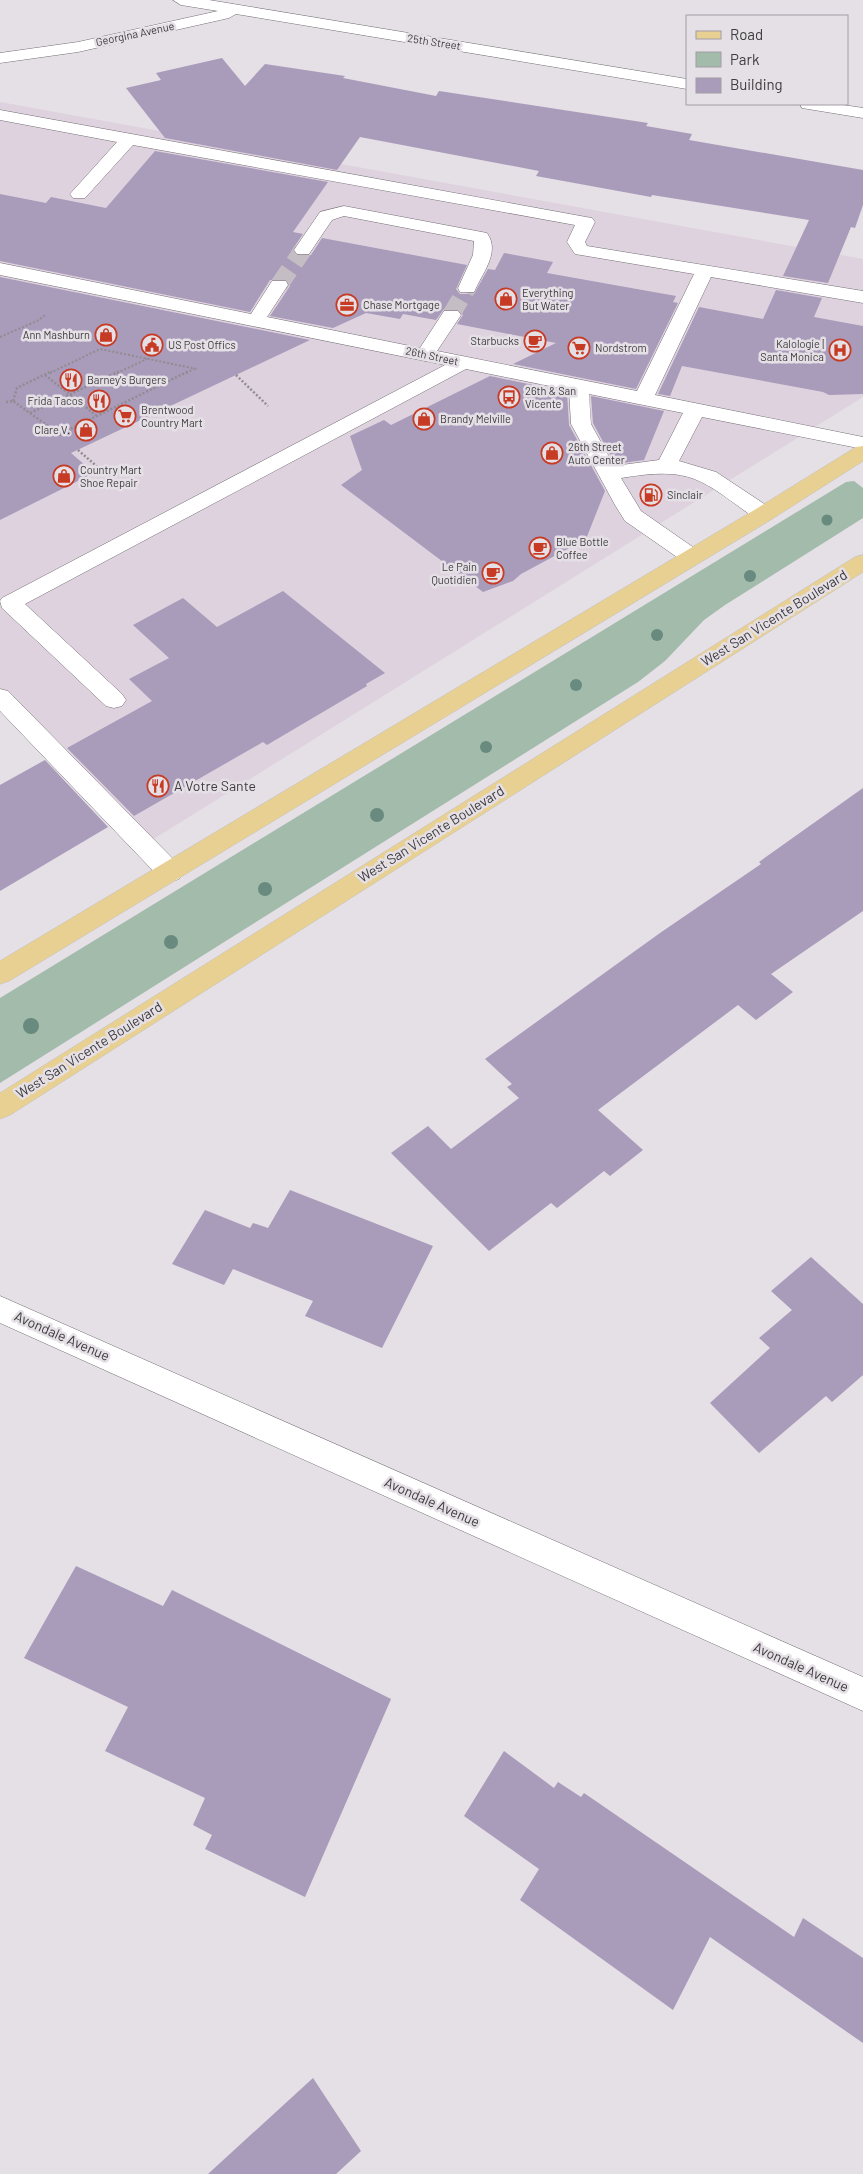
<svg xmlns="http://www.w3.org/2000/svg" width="863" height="2174" font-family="Barlow,sans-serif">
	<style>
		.built { fill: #ded2df }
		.green { fill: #a2bbab }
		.building { fill: #a99bba }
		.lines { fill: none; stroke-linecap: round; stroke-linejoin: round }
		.minor-tunnel { stroke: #c4bec4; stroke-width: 18; stroke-dasharray: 18 9; stroke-linecap: butt }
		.minor-casing { stroke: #746f75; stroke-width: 1 }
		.major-casing { stroke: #c1c1c1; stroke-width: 1 }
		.path-far1 { stroke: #908c91; stroke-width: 2; stroke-dasharray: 2 2; stroke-linecap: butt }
		.path { stroke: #908c91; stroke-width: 2.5; stroke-dasharray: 2 2; stroke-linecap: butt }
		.minor { fill: #fff; fill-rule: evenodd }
		.major { fill: #e8d093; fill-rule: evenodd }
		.tree { fill: #698a7e }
		.labels { text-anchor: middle; stroke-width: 5; stroke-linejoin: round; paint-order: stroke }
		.far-street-label { font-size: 11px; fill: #3e3c3e; stroke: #e5dfe6 }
		.far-poi-label { font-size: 11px; fill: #3e3c3e; stroke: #e5dfe6; text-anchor: start }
		.street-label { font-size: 14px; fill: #3e3c3e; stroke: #e5dfe6 }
		.poi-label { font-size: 14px; fill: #3e3c3e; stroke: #e5dfe6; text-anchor: start }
	</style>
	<rect width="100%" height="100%" fill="#e5dfe6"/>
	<!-- built -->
	<path class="built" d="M0,102L863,259V397L144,845L0,705Z"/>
	<!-- green -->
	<path class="green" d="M854,481L863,488V518L725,605L704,620L665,661L638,682L0,1083V998L846,482Z"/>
	<!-- building -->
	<path class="building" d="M222,58L245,86L265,64L345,76L343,78L436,96L439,91L648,123L646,126L692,134L689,140L863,170V205L855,228L851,227L828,283L783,276L809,220L652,195L651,197L536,176L539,171L360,137L337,170L165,138L126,88L161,80L156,73Z
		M155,151L328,182L293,232L303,234L292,250L297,256L311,255L322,238L467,265L456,289L460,294H474L488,269L495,270L504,253L553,262L547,273L676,296L673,302L678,303L636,389L513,364L556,343L457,324L463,315L458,309H444L436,320L403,314L400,319L366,313L333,328L270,316L290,286L286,279L270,280L250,312L0,261V194L46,203L51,197L106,208Z
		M0,277L310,340L71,453L94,473L0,520Z
		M776,290L822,298L814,317L863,326V394L829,395L823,392L682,366L670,396L658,394L699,307L763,319Z
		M490,376L567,392L569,425L605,491L586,539L521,574L513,581L483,592L341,485L362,470L350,436L384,420L391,425Z
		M591,396L664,411L644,460L615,464L593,423Z
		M283,591L385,673L366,684L367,686L267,745L263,742L134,816L67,748L152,701L129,679L169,658L133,625L183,598L217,627Z
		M45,760L108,827L0,891V785Z
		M863,788V911L771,974L793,992L756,1020L738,1005L598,1110L643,1150L610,1176L604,1171L557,1208L551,1203L489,1251L391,1153L428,1126L451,1149L519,1098L507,1087L512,1084L485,1059L660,933L761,864L759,862Z
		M290,1190L433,1246L382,1348L305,1316L313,1301L233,1269L224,1285L172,1264L205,1210L250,1228L253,1223L268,1228Z
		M811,1257L863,1304V1375L832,1402L826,1396L759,1453L710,1403L770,1348L759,1338L792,1310L771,1291Z
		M76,1566L163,1606L172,1590L391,1699L305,1897L205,1849L212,1835L193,1825L205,1798L105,1751L128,1707L24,1658Z
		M504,1751L554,1788L558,1782L581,1797L584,1793L794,1937L803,1918L863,1958V2043L710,1937L673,2010L520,1900L539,1869L464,1816Z
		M313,2078L361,2151L336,2174H208Z"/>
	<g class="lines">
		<!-- minor-tunnel -->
		<path class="minor-tunnel" d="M279,285L303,250
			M451,315L467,288"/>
		<!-- minor casing -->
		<g class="minor-casing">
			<path id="minor" d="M173,0H209L687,79V89L236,14L229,18L78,52L0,63V53L78,42L218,11L181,5Z
				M800,104H837L863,108V118L808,109L802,108Z
				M0,110L586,217L592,218L595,222L585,242L587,246L863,291V303L711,277L655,395L863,437V449L702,417L679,461L716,472L772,509L775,514L772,519L764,521L756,519C700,479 693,466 621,478L641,511L700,552L703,557L700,562L692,564L684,562L625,521L615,505L571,424L569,390L466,369L25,604L122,694L126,700L122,706L114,708L106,706L2,608L0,601L2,598L445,365L0,275V263L251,314L272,281H286L288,285L267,317L420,348L444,311H458L461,315L437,351L637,391L694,274L575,254L567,242L575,225L133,145L85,198H73L70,194L117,142L0,120ZM589,394L683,413L659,460L614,466L591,424Z
				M344,206L487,233C500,251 484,271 476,288L474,292H460L458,288L473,255L474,241L344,216L332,220L309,254H297L294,250L320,212Z
				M0,689L8,691L179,865L183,872L179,879L170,882L161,879L0,711Z
				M0,1296L863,1677V1711L0,1323Z"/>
		</g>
		<!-- major casing -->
		<g class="major-casing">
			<path id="major" d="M863,446V461L772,519L9,981L0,984V961L756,509L856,447Z
				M863,555V572L10,1115L0,1119V1093L855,557Z"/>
		</g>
		<!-- path-far1 -->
		<path class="path-far1" d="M0,337L39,320L46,314
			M50,373L100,349L197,369
			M117,373L147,359
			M186,373L194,369"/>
		<!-- path -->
		<path class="path" d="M45,375L97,416
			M236,375L268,406
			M13,401L17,388L52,371
			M6,402L13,401L62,436
			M30,413L120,371
			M60,434L189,371
			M78,450L116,483"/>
		<!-- minor -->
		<use href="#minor" class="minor"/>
		<!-- major -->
		<use href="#major" class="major"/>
	</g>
	<!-- trees -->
	<g class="tree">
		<circle cx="827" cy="520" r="5.5"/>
		<circle cx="750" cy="576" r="6"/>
		<circle cx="657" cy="635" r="6"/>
		<circle cx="576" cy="685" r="6"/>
		<circle cx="486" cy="747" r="6"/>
		<circle cx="377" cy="815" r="7"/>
		<circle cx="265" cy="889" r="7"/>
		<circle cx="171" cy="942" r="7"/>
		<circle cx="31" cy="1026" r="8"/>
	</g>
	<!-- icons -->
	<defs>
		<g id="shop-ring" transform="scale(1.125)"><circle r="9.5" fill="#e5dfe6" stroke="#c73b24" stroke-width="1.5"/><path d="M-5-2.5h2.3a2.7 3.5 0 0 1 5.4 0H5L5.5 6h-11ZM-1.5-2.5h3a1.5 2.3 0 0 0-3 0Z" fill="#c73b24"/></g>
		<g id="office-ring" transform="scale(1.125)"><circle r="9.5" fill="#e5dfe6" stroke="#c73b24" stroke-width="1.5"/><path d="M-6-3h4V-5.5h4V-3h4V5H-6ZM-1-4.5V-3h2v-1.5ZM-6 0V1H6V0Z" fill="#c73b24"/></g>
		<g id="cafe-ring" transform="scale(1.125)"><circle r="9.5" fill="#e5dfe6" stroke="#c73b24" stroke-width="1.5"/><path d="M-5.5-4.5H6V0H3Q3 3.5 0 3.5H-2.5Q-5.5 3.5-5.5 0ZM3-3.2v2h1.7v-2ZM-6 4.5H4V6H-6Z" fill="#c73b24"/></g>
		<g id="civic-ring" transform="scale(1.125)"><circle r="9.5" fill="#e5dfe6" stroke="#c73b24" stroke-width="1.5"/><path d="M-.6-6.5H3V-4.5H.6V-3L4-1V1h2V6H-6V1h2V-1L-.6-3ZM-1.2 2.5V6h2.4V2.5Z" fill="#c73b24"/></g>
		<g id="supermarket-ring" transform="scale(1.125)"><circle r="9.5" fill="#e5dfe6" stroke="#c73b24" stroke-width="1.5"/><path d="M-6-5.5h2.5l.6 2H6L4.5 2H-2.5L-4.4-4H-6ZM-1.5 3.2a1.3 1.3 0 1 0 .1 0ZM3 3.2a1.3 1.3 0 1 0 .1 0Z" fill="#c73b24"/></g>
		<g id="hospital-ring" transform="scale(1.125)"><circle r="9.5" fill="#e5dfe6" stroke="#c73b24" stroke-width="1.5"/><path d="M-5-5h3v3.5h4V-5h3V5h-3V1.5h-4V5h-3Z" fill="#c73b24"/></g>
		<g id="restaurant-ring" transform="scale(1.125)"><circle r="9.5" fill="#e5dfe6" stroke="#c73b24" stroke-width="1.5"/><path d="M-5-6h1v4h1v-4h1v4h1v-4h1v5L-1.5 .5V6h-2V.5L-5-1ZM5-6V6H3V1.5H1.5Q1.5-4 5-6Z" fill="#c73b24"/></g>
		<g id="bus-ring" transform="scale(1.125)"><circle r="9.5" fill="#e5dfe6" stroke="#c73b24" stroke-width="1.5"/><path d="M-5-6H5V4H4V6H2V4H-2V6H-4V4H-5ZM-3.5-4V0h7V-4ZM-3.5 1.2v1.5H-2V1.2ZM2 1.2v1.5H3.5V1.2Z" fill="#c73b24"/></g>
		<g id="fuel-ring" transform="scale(1.125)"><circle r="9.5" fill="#e5dfe6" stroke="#c73b24" stroke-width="1.5"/><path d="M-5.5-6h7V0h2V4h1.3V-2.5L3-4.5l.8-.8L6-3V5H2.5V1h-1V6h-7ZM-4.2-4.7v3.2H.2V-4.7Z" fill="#c73b24"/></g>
	</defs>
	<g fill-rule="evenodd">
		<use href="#shop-ring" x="506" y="299"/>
		<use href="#office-ring" x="347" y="305"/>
		<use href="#shop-ring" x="106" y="335"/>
		<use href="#cafe-ring" x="535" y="341"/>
		<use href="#civic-ring" x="152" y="345"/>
		<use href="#supermarket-ring" x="579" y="348"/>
		<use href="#hospital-ring" x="840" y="350"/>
		<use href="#restaurant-ring" x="71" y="380"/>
		<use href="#bus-ring" x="509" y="397"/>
		<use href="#restaurant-ring" x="99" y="401"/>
		<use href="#supermarket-ring" x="125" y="416"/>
		<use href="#shop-ring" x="424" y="419"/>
		<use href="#shop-ring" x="86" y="430"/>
		<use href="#shop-ring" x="552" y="453"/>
		<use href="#shop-ring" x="64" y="476"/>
		<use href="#fuel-ring" x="651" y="495"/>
		<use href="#cafe-ring" x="540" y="548"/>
		<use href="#cafe-ring" x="493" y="573"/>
		<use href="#restaurant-ring" x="158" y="786"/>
	</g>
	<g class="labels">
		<!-- far-street labels -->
		<g class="far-street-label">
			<text transform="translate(135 34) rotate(-12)" y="4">Georgina Avenue</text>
			<text transform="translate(434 42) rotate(9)" y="4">25th Street</text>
			<text transform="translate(432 356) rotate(12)" y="4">26th Street</text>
		</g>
		<!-- far-poi labels -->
		<g class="far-poi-label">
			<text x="522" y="297">Everything<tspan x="522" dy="13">But Water</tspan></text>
			<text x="363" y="309">Chase Mortgage</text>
			<text x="90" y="339" text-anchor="end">Ann Mashburn</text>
			<text x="519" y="345" text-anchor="end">Starbucks</text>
			<text x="824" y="348" text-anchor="end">Kalologie |<tspan x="824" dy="13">Santa Monica</tspan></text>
			<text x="168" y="349">US Post Offics</text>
			<text x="595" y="352">Nordstrom</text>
			<text x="87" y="384">Barney's Burgers</text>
			<text x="525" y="395">26th &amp; San<tspan x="525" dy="13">Vicente</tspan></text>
			<text x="83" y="405" text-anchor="end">Frida Tacos</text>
			<text x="141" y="414">Brentwood<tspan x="141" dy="13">Country Mart</tspan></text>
			<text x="440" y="423">Brandy Melville</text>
			<text x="70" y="434" text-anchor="end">Clare V.</text>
			<text x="568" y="451">26th Street<tspan x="568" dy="13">Auto Center</tspan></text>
			<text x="80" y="474">Country Mart<tspan x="80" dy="13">Shoe Repair</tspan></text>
			<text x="667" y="499">Sinclair</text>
			<text x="556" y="546">Blue Bottle<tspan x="556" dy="13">Coffee</tspan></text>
			<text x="477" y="571" text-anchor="end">Le Pain<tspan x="477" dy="13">Quotidien</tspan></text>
		</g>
		<!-- street labels -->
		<g class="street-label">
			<text transform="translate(774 618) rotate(-32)" y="5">West San Vicente Boulevard</text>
			<text transform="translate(431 834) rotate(-32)" y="5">West San Vicente Boulevard</text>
			<text transform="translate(89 1050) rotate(-32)" y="5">West San Vicente Boulevard</text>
			<text transform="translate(62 1336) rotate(24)" y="5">Avondale Avenue</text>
			<text transform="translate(432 1502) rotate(24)" y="5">Avondale Avenue</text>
			<text transform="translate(801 1667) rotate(24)" y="5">Avondale Avenue</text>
		</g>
		<!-- poi labels -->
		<g class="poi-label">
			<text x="174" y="791">A Votre Sante</text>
		</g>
	</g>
	<!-- legend -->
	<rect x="686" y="15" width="162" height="90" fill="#e5dfe6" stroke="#a29ea3"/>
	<rect x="696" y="31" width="25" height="8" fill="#e8d093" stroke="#a29ea3"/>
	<text x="730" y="40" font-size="15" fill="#3e3c3e">Road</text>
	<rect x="696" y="52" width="25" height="15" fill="#a2bbab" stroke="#a29ea3"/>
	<text x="730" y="65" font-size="15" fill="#3e3c3e">Park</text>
	<rect x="696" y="78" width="25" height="15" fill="#a99bba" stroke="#a29ea3"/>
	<text x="730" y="90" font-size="15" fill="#3e3c3e">Building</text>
</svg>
